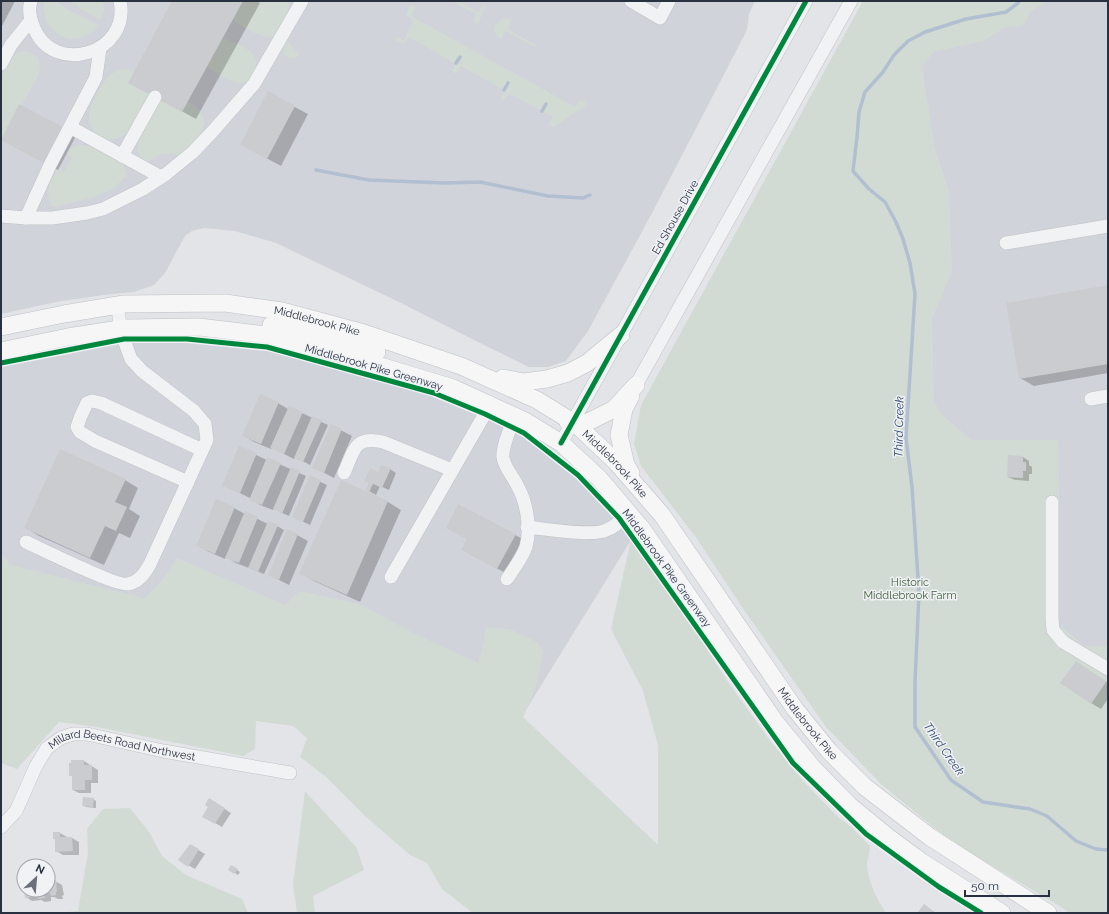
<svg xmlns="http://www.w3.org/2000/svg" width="1109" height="914" font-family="Raleway,sans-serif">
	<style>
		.built { fill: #d0d3da }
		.green { fill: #d2dbd3 }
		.shadow { fill: #0003 }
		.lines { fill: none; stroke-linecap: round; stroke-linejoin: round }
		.stream { stroke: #b1bfd1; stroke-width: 3.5 }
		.building { fill: #cbcccf }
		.minor-casing { stroke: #c0c2c5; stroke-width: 14 }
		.major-casing { stroke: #bec1c5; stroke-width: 18 }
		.minor { stroke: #f1f2f4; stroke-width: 13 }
		.major { stroke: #f6f6f6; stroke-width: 17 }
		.cycleway-casing { stroke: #f0f2f6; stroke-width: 8 }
		.cycleway { stroke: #00873e; stroke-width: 5 }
		.labels { text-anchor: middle; stroke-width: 3; stroke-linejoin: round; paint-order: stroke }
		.street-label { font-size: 11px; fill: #293040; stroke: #f0f2f6 }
		.park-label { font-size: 11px; fill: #3c5b37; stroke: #f0f2f6 }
		.water-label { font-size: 12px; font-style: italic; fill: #344d73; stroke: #f0f2f6 }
	</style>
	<rect width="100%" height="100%" fill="#e2e4e7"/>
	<!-- built -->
	<path class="built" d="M1,1H755L749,14L747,30L651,215L588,331L566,361L548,367H529L476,341L403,304L276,243L235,231L204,228L192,231L185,236L165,273L154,285L134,292L103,295L56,302L1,314Z
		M1037,1H1108V646H1083L1059,625L1058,440H921L909,51Z
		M124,339H187L267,347L434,393L524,433L578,475L619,518L633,537L511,734L1,622V363Z"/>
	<!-- green -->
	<path class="green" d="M44,1C47,1 51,0 54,1C63,3 68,14 76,13L98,25C78,53 40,35 44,1Z
		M67,1H103L104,10L101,20L80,9L77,4Z
		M243,1H288C291,13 281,25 275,36C260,40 245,27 232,20Z
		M452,1H458L478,12L482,6L484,5L486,7L478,23L475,24L473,21L476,14Z
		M863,1H1048L1031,11L1023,26L1004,28L983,41L933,52L922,67L935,149L949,191L952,271L932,318L934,402L943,416L972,440H1058L1059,625L1083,646H1108V913H1070L1058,905L953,843L882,785L826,727L744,610L695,536L641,466L634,444L641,405Z
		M410,5L416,7L411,16L575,107L579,100L584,101L586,104L584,107L553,127L549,124L553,117L509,93L505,99L502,100L501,97L504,90L461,66L457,73H454L453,70L456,64L409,37L403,44L396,40V38L397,37L404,41L413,20L406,15Z
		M508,18L512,20L507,29L536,45L535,47L506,31L501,39L497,36L494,30C496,22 500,19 508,18Z
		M223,37C230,41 248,48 253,54C257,60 257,67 254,72C244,95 220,75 206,67Z
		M287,41L299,54L296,58H289L283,53L284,47Z
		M22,51L29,52L38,58L40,64L39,74L21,106L19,105L1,139V76L13,56Z
		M124,69L134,72L149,94C144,104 133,127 125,134C111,147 88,135 89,116C89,107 103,81 110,75C114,72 119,70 124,69Z
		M160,100C169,101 178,100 186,102C191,103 198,107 201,112C212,130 191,145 179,156C169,151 155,154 148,163C130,151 140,137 148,122C152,115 156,107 160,100Z
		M79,145L91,146L123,163L127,177L123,178L116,187L94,197L54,207C45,200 48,186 52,177H54L56,174L55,173L57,168L64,172L72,157L66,153L71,148Z
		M631,540L662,585L689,621L730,685L771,742L803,781L839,818L850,826L870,846C870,852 867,859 867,865C868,882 877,899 886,913H473L442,889L427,863L410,855L365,816L325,776L300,757L307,738L293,726L256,721L255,749L243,756L97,727L59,722L17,769L1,763V553L11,565L144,598L163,579L177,558L285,605L300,591L362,605L413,633L478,663L484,641L486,627L509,629L537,642L543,651L537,684L523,717L658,845V745L643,691L611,629Z
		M305,791L357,848L364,870L313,896L315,913H297L293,884Z
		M130,808L149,832L162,856L186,875L242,899L248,913H56L78,911L88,853L87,829L103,809Z"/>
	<!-- shadow -->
	<path class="shadow" d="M1,1H15L1,28Z
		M174,1H256L260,3L196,119L143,90Z
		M268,93L308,114L281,166L255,152Z
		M19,106L76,136L58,170L15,147Z
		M1108,286V373L1034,386L1020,378Z
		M278,403L288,409L302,413L328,425L310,465L295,457L294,459L272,448L271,449L254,442L244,436Z
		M331,425L352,436L334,478L313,467Z
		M239,447L267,460L268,459L306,476L289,516L273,509V510L260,505L250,498L223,485Z
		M1023,457L1029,461V465L1032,467V474H1029V481L1015,480L1008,477Z
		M390,469L396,473L389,490L380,486L376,495L367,490L370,483L365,481L379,473Z
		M310,477L327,485L310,525L293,517Z
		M125,480L138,488L129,509L140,516L130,538L119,533L104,565L39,536L26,528Z
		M341,482L388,502L401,510L360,602L314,581L300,573Z
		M234,508L245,514V513L268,524L277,526L284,530L264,574L236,563L226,557L225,559L207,551L197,545Z
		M447,528L515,535L529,542L511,576L476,557L468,539Z
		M288,530L308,541L289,585L269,575Z
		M1076,662L1108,683V699L1101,709L1091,703Z
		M84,761L98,770V783H91V793H79L73,790V777L70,775L72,764Z
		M93,799L96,801V808L86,807L83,805Z
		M209,799L231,813L222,827L203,816L209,807Z
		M54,833H60L67,837V838H72L79,842V855H63L56,851V840L54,839Z
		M190,845L205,854L195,869L179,860Z
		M231,866L240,872L238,875L229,869Z
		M55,881L62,885L64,895L62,896L63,899H58L54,897H51V901L45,902L41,900L32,901L26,897L25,890H48V882Z"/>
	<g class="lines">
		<!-- stream -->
		<path class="stream" d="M1019,1L1018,3L1006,12L966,19L925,32L908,41L894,55L883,72L865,92L859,112L857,137L853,171L869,189L885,202L896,222L903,239L910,263L915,294L906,438L912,487L919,593L915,682V727L951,780L983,802L1030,809L1047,816L1076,841L1096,849L1108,850
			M456,63L460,57
			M504,90L508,83
			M542,111L546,104
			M316,170L369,180L444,183L480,182L548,196L583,198L590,195"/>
	</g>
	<!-- building -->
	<path class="building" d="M172,1H243L182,112L128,83Z
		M268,91L295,106L267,159L240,145Z
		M19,104L63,127L44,163L1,140Z
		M1108,285V364L1019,379L1006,303Z
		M260,394L279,402L261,444L242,436Z
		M289,406L303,412L284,454L270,448Z
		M312,416L322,420L303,462L294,458Z
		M331,424L342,429L324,473L312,468Z
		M239,446L257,453L240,493L222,486Z
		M60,449L126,479L115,502L127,507L116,531L105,526L90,558L24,528Z
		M1008,455L1023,456V462H1026V471H1023V478L1007,477Z
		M267,457L281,463L262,505L249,500Z
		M381,465L391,468L382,488L373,484L369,492L366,490L369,483L364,481L370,468L378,472Z
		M291,467L300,471L282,514L273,509Z
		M310,475L321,480L303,522L292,517Z
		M341,480L388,501L347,595L299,574Z
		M216,499L235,507L215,554L196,546Z
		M458,504L516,534L497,569L461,550L467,539L446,528Z
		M245,511L258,517L239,563L225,558Z
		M268,521L278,525L258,572L248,568Z
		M287,529L298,534L279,580L268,575Z
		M1076,661L1106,682L1091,704L1060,683Z
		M71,760H84V765H92V780H85V790H72V776H69V763H71Z
		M83,797L94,798L93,807L82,806Z
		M209,798L225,808L215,824L202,817L208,807L205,805Z
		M53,832H60V837H72L73,851L55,852V839H53Z
		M190,844L199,849L188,867L178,860Z
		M231,865L238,869L234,874L228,870Z
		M56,880L57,892H56V895L51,896L50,893L44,894L45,898L38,899L37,896L25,898L24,890H48V881Z
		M924,904L936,913H917Z"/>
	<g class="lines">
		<!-- minor casing -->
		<g class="minor-casing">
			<g id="minor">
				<path d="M31,1C28,10 30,19 34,28C54,77 131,53 120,1"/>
				<path d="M631,1L660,18L669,1"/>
				<path d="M1,64L11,45L31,20"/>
				<path d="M70,127L161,177"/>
				<path d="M122,156L155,97"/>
				<path d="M1,216L26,218H52L87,213L103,209L143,189L166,174L193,152L213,131L254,84L302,1"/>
				<path d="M26,218L50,165L96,77L100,48"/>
				<path d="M1006,243L1108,226"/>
				<path d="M636,385L851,1"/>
				<path d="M1091,399L1108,396"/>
				<path d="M561,443L806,1"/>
				<path d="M344,473C354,451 354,435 383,442L452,470"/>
				<path d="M188,482L95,441L80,432L77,427L80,418L87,403L92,401L101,403L202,450"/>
				<path d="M1052,502V619L1053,630L1063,642L1108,669"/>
				<path d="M527,527C547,529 586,536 604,531C614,528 622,520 628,512"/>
				<path d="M26,542C41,549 118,587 128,584C139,582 145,573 150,564L207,440L205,424L194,411L142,371L131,359L120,329L118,305"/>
				<path d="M391,577L490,405"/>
				<path d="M507,579C513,570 522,558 526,547C531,529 527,503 518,487C514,477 504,468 503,457C502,441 513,430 512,415"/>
				<path id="s1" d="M1,827L16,811L36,766L47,748L61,738L73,734H87L163,751L290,773"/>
			</g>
		</g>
		<!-- major casing -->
		<g class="major-casing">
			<g id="major">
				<path d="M271,325L326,337L377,352"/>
				<path id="s2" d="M1,327L64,314L124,304L225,303L282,311L364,333L461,366L537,400L576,424L616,462L662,515L795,709L829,751L865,787L930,837L1048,913"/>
				<path d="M1,351L68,337L126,328L199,327L267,335L354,358L453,388L525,421L561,443L599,478L643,530L776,723L812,767L849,805L888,837L922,862L1002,913"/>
				<path d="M503,378L523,382L547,379L568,373L587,363L621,335"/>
				<path d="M631,396L624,409L619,435L626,465L631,473"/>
				<path d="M568,422L586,423L614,409L636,385"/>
			</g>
		</g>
		<!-- minor -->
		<use href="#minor" class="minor"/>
		<!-- major -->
		<use href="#major" class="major"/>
		<!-- cycleway casing -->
		<g class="cycleway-casing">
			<path id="cycleway" d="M1,363L124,339H187L267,347L434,393L485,414L524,433L578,475L619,518L793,763L866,834L939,887L981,913
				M561,443L806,1"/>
		</g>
		<!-- cycleway -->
		<use href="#cycleway" class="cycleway"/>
	</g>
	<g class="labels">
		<!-- street labels -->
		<g class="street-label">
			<text transform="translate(675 217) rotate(-61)" y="4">Ed Shouse Drive</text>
			<text dy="4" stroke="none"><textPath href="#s2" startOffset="320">Middlebrook Pike</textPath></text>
			<text transform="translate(374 367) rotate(16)" y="4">Middlebrook Pike Greenway</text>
			<text dy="4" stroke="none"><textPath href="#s2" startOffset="656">Middlebrook Pike</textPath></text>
			<text transform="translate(667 568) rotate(54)" y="4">Middlebrook Pike Greenway</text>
			<text dy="4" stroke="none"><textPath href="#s2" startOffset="980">Middlebrook Pike</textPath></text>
			<text dy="4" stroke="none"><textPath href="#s1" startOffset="171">Millard Beets Road Northwest</textPath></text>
		</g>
		<!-- park labels -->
		<g class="park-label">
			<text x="910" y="586">Historic<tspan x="910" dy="13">Middlebrook Farm</tspan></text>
		</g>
		<!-- water labels -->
		<g class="water-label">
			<text transform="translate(899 427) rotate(-89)" y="4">Third Creek</text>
			<text transform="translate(944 749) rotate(55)" y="4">Third Creek</text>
		</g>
	</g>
	<!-- border -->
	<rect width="1109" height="914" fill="none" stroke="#293040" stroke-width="4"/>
	<!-- north arrow -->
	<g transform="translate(36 878) rotate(26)"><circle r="19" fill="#f0f2f6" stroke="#a0a4ad"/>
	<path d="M0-3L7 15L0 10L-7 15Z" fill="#6a6f7a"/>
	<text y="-6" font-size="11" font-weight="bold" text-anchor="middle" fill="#293040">N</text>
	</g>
	<!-- scale -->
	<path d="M965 890v6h84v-6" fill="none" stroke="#293040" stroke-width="2"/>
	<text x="971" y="890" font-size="12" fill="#293040" stroke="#f0f2f6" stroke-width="3" paint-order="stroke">50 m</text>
</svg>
